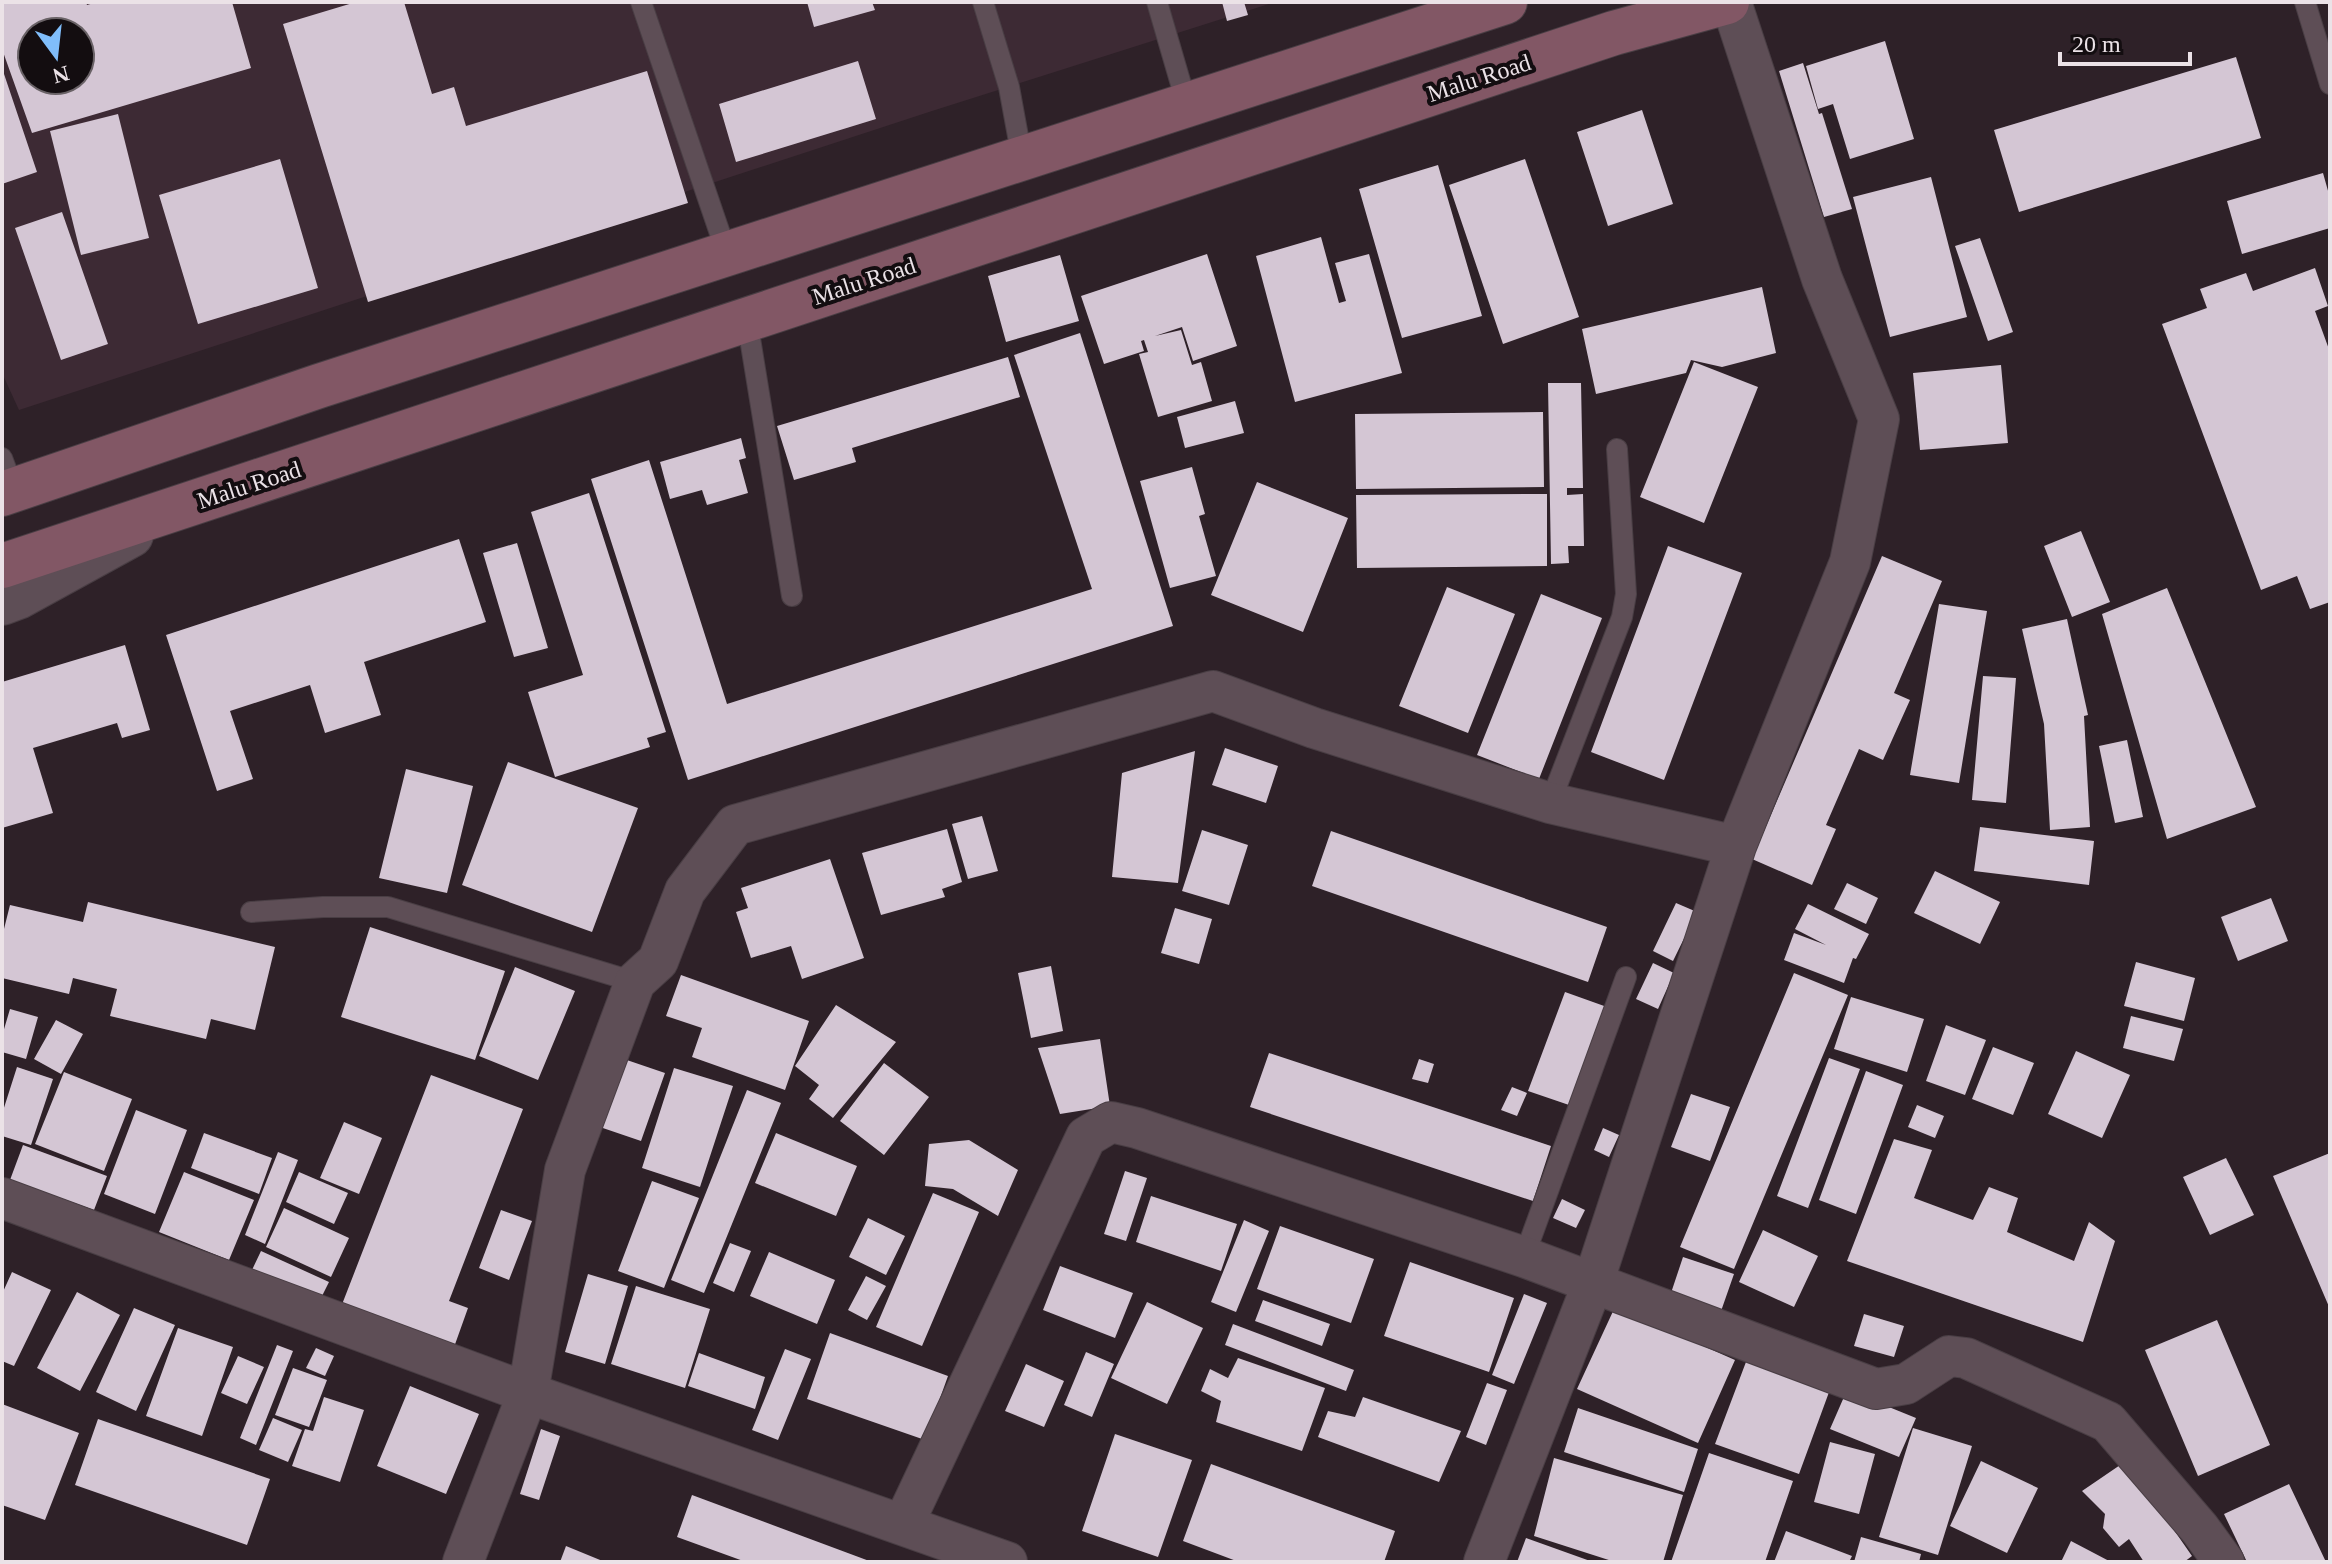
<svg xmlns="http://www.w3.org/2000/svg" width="2332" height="1564" font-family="'Times New Roman',serif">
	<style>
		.built { fill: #3d2a34; fill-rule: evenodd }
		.building { fill: #d4c6d4; fill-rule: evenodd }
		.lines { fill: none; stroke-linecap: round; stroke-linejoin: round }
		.service-casing { stroke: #493e44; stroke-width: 22 }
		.minor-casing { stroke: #493e44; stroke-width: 42 }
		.tertiary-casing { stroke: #493e44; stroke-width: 46 }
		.secondary-casing { stroke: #493e44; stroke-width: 46 }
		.service { stroke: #5e4e56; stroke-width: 20 }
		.minor { stroke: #5e4e56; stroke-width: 40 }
		.tertiary { stroke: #5e4e56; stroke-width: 44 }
		.secondary { stroke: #825765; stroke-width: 44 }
		.labels { text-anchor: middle; stroke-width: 8; stroke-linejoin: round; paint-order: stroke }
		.street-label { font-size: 24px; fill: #ebe2e7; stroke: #130d10 }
	</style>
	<rect width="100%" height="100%" fill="#2e2128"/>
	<!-- built -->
	<path class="built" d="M2,2H1275L932,111L19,410L2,373ZM32,32H80V80H32Z"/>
	<!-- building -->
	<path class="building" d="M2,2H86L87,5L97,2H232L251,68L32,133L2,49ZM32,32H80V80H32Z
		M356,2H404L432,94L454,87L466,126L647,71L688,203L368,302L283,24Z
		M807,2H872L875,10L814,27Z
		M1222,2H1244L1248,15L1227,21Z
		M1885,41L1914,139L1850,159L1833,104L1818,109L1806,66Z
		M2236,57L2261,138L2019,212L1994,130Z
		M858,61L876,119L736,162L719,104Z
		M1803,63L1819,114L1822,113L1852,209L1824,217L1779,71Z
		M2,68L37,172L2,184Z
		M1642,110L1673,204L1608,226L1577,132Z
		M118,114L149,238L81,255L50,131Z
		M280,159L318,288L198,324L159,195Z
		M1525,159L1579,317L1503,344L1449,185Z
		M1438,165L1482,316L1402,338L1359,189Z
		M2323,173L2330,198V228L2242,254L2227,201Z
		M1931,177L1967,317L1890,337L1853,197Z
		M62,212L108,344L61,360L15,228Z
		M1321,237L1339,303L1346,301L1335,263L1369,254L1402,373L1295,402L1256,256Z
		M1980,238L2013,332L1988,341L1955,246Z
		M1207,254L1237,346L1193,361L1182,327L1155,336L1181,330L1192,365L1201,362L1212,401L1158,417L1139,354L1148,352L1144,340L1141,341L1144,351L1104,364L1081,296Z
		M1060,255L1079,321L1006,342L988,276Z
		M2315,268L2328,306L2315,311L2330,352V602L2310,609L2297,576L2261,590L2162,324L2207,308L2200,289L2246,273L2253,291Z
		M1762,287L1776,353L1722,367L1691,360L1686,373L1596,394L1582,329Z
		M1080,333L1173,626L688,780L591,479L649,460L727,704L1092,589L1014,355Z
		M1008,357L1020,397L852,448L856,462L794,480L777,426Z
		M1694,362L1758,387L1704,523L1640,497Z
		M2001,365L2008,443L1920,450L1913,373Z
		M1548,383H1581L1583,488H1567V495L1583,494L1584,546H1568L1569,563L1551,564Z
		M1235,401L1244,433L1185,448L1177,417Z
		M1543,412L1544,487L1356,489L1355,414Z
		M741,438L746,458L739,460L748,493L707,505L702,490L670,499L660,462Z
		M1192,467L1205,514L1199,516L1216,576L1170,588L1140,481Z
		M1257,482L1348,518L1303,632L1211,595Z
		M589,493L666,732L647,738L650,747L555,777L528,692L583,675L531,512Z
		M1547,494V566L1357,568L1356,495Z
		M2081,531L2110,602L2072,617L2044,546Z
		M459,539L486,622L364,662L381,715L325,733L310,685L230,711L253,779L217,791L166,635Z
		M517,543L548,648L514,657L483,553Z
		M1668,546L1742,573L1664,780L1591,752Z
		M1882,556L1942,581L1894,693L1910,700L1883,760L1859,749L1826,825L1836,829L1812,885L1752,859Z
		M1447,587L1515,614L1468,733L1399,706Z
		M2167,588L2256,807L2167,839L2102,614Z
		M1541,594L1602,618L1539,779L1477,755Z
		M1939,604L1987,611L1959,783L1910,775Z
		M2067,619L2088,715L2084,716L2090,827L2050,830L2044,724L2022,629Z
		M125,645L150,730L122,738L117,723L33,748L53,813L2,828V682Z
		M1983,676L2016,678L2006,803L1972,800Z
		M2127,740L2143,817L2115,823L2099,746Z
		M1225,748L1278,766L1266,803L1212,785Z
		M1195,751L1178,883L1112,877L1122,773Z
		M508,762L638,808L592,932L462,885Z
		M406,769L473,786L447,893L379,878Z
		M982,816L998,871L968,879L952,824Z
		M1980,827L2094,841L2089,885L1974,871Z
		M947,829L962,882L942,889L945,897L881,915L862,853Z
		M1202,830L1248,845L1229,905L1182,891Z
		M1331,831L1607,927L1588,982L1312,886Z
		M830,859L864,958L802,979L791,946L751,958L736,912L748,908L741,888Z
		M1935,871L2000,902L1980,944L1914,913Z
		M1847,883L1878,898L1866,924L1834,909Z
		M2271,898L2288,941L2238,961L2221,917Z
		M88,902L275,947L255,1030L211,1019L206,1039L110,1016L117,989L73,978L69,994L2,978V937L10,905L83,922Z
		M1676,903L1697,912L1673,961L1653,951Z
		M1808,904L1869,934L1856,959L1853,958L1844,983L1784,960L1794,933L1826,945L1795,929Z
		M1175,908L1212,919L1199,964L1161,953Z
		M370,927L505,971L475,1060L341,1017Z
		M2136,962L2195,978L2184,1021L2124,1006Z
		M1653,963L1674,973L1658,1009L1636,999Z
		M1051,966L1063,1031L1031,1038L1018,973Z
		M515,967L575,991L538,1080L479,1056Z
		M1794,973L1848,995L1734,1269L1680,1247Z
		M681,975L809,1021L785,1090L692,1057L702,1028L666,1016Z
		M1565,992L1607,1007L1569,1105L1528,1091Z
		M1851,997L1924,1019L1907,1072L1834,1049Z
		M836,1005L896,1042L833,1118L809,1099L819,1085L795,1066Z
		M10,1009L38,1017L26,1059L2,1052V1036Z
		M2131,1016L2183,1029L2174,1061L2123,1048Z
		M56,1020L83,1034L61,1074L34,1059Z
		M1946,1025L1986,1040L1965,1095L1926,1081Z
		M1100,1039L1110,1106L1060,1114L1038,1048Z
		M1993,1047L2034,1063L2013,1115L1972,1099Z
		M2076,1051L2130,1075L2102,1138L2048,1114Z
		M1269,1053L1551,1146L1533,1201L1250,1107Z
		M618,1057L665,1073L641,1141L594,1125Z
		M1829,1058L1860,1069L1808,1208L1777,1196Z
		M1419,1059L1434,1064L1428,1083L1412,1079Z
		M884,1063L929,1097L884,1155L840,1121Z
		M17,1067L53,1079L31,1145L2,1136V1114Z
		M674,1068L733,1086L700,1187L642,1168Z
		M1866,1071L1903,1085L1856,1214L1819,1200Z
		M64,1072L132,1099L104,1171L35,1144Z
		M431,1075L523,1109L449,1301L468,1308L453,1350L341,1307Z
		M1512,1087L1527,1093L1517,1116L1501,1110Z
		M747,1090L781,1103L704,1293L671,1280Z
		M1691,1094L1730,1107L1710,1161L1671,1147Z
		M1917,1105L1944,1116L1935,1138L1908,1127Z
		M136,1110L187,1130L155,1214L104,1194Z
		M344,1122L382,1138L359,1194L320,1178Z
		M1603,1128L1619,1135L1609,1157L1594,1150Z
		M204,1133L272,1158L259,1194L191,1168Z
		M776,1133L857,1166L836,1216L755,1183Z
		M1894,1139L1932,1150L1914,1198L1973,1220L1989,1187L2018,1198L2007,1232L2074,1261L2089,1222L2115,1241L2083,1342L1847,1261Z
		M969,1140L1018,1170L998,1216L953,1189L925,1186L929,1144Z
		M23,1145L107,1176L94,1210L10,1180Z
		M278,1152L298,1160L265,1244L245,1235Z
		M2330,1153V1309L2273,1176Z
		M2226,1158L2254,1215L2210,1235L2183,1177Z
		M1125,1171L1147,1178L1126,1241L1104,1234Z
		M184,1172L254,1200L229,1260L159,1232Z
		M299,1172L348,1193L334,1224L286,1202Z
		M652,1181L699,1198L664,1288L618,1271Z
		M933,1193L979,1212L922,1346L876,1327Z
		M1151,1196L1237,1224L1221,1271L1136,1242Z
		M1562,1199L1585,1210L1576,1228L1553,1218Z
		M284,1208L349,1238L331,1277L266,1247Z
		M501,1210L532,1221L509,1280L479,1268Z
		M868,1218L905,1236L886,1275L849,1257Z
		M1244,1220L1269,1231L1236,1312L1211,1302Z
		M1280,1226L1374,1259L1351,1323L1257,1289Z
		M1763,1230L1818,1256L1794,1307L1739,1282Z
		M730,1243L751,1251L734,1292L713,1283Z
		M261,1251L329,1282L319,1302L252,1270Z
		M769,1252L835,1280L817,1324L750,1296Z
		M1683,1257L1734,1274L1720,1314L1670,1296Z
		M1410,1262L1514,1298L1489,1372L1384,1336Z
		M1060,1266L1133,1293L1115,1338L1043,1310Z
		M12,1272L51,1290L14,1366L2,1361V1294Z
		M588,1274L628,1286L605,1364L565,1352Z
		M866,1276L886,1286L867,1320L848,1310Z
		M636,1286L710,1309L685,1388L611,1364Z
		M77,1292L120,1315L80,1391L37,1368Z
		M1524,1294L1547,1303L1514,1384L1492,1375Z
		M1263,1300L1330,1324L1322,1346L1255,1321Z
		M1147,1302L1203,1328L1167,1404L1111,1378Z
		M1615,1307L1735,1360L1698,1443L1577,1389Z
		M134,1308L175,1325L136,1411L96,1392Z
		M1864,1314L1904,1326L1894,1357L1854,1346Z
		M2217,1320L2270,1445L2198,1476L2145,1350Z
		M1233,1324L1354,1370L1346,1391L1225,1345Z
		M178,1328L233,1347L202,1436L146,1416Z
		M830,1333L948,1376L925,1440L807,1399Z
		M277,1345L293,1351L256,1445L240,1438Z
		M316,1348L334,1356L325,1376L306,1368Z
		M785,1349L811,1359L778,1440L752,1430Z
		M1086,1352L1114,1364L1092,1417L1064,1405Z
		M699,1353L765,1377L755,1409L688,1386Z
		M1749,1354L1832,1384L1799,1474L1715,1444Z
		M238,1356L264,1367L247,1404L221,1393Z
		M1238,1358L1325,1388L1302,1451L1216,1422L1221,1401L1201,1391L1210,1369L1228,1378Z
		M1026,1364L1064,1381L1044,1427L1005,1411Z
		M293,1368L327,1380L309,1427L275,1415Z
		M1487,1383L1507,1390L1486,1445L1466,1437Z
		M410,1386L479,1414L446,1494L377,1466Z
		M1847,1390L1916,1418L1899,1457L1830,1429Z
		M324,1397L364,1410L340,1482L292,1466L305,1429L313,1431Z
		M1363,1397L1461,1431L1439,1482L1318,1437L1328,1411L1355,1417Z
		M2,1404L79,1433L45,1520L2,1505Z
		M1578,1408L1698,1449L1684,1492L1564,1452Z
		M273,1418L302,1430L288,1462L259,1450Z
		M98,1419L270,1479L247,1545L75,1485Z
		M1913,1428L1972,1446L1938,1555L1879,1537Z
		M541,1429L560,1436L539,1500L520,1494Z
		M1115,1434L1192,1460L1158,1557L1082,1531Z
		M1830,1442L1875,1454L1859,1514L1814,1502Z
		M1709,1453L1793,1481L1765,1562H1671Z
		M1554,1458L1683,1495L1663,1562H1615L1534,1536Z
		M1981,1461L2038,1488L2007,1553L1950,1526Z
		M2126,1461L2192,1556L2184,1562H2144L2129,1539L2119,1547L2103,1528L2105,1514L2082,1491Z
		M1211,1464L1395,1531L1384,1562H1239L1183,1541Z
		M2289,1484L2326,1562H2247L2224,1514Z
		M692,1495L872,1562H746L677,1537Z
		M1786,1531L1852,1556L1849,1562H1774Z
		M1861,1537L1921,1554L1919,1562H1854Z
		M1526,1538L1593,1562H1517Z
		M2071,1541L2111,1562H2061Z
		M566,1546L605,1562H560Z"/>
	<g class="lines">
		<!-- service casing -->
		<g class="service-casing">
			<path id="service" d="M641,2L727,254
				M983,2L1009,87L1022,158
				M1157,2L1187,105
				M2305,2L2330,84
				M747,320L792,596
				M2,458L14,490
				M1550,803L1622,617L1626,594L1617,449
				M251,912L323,907H388L635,982
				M1524,1257L1626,977"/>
		</g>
		<!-- minor casing -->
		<g class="minor-casing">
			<path id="minor" d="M2,1198L528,1393L1007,1562
				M903,1525L1086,1137L1111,1122L1137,1128L1524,1257L1876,1389L1906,1384L1949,1356L1966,1358L2108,1422L2200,1529L2224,1562
				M463,1562L528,1393L565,1170L635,982L658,961L685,891L735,825L1213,691L1314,728L1550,803L1736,846
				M1484,1562L1593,1283L1736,846L1850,562L1879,419L1822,279L1731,2"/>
		</g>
		<!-- tertiary casing -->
		<g class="tertiary-casing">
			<path id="tertiary" d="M2,603L18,597L131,535"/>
		</g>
		<!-- secondary casing -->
		<g class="secondary-casing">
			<path id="secondary" d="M2,494L319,386L1505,2
				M2,566L1614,33L1727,2"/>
		</g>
		<!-- service -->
		<use href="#service" class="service"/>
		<!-- minor -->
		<use href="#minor" class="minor"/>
		<!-- tertiary -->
		<use href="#tertiary" class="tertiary"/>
		<!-- secondary -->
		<use href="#secondary" class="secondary"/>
	</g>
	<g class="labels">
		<!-- street labels -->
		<g class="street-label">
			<text transform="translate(1479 78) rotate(-18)" y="8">Malu Road</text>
			<text transform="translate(864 281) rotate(-18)" y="8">Malu Road</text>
			<text transform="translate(249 485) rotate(-18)" y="8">Malu Road</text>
		</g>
	</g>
	<!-- border -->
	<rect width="2332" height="1564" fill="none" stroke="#ebe2e7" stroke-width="8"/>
	<!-- north arrow -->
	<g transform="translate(56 56) rotate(165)"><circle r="38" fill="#130d10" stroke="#696266" stroke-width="2"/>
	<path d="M0-6L14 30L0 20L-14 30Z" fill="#80bdfa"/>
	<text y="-12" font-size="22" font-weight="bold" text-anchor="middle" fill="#ebe2e7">N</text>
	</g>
	<!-- scale -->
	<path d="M2060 52v12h130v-12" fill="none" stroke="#ebe2e7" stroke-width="4"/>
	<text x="2072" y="52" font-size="24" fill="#ebe2e7" stroke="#130d10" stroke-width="6" paint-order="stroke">20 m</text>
</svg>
